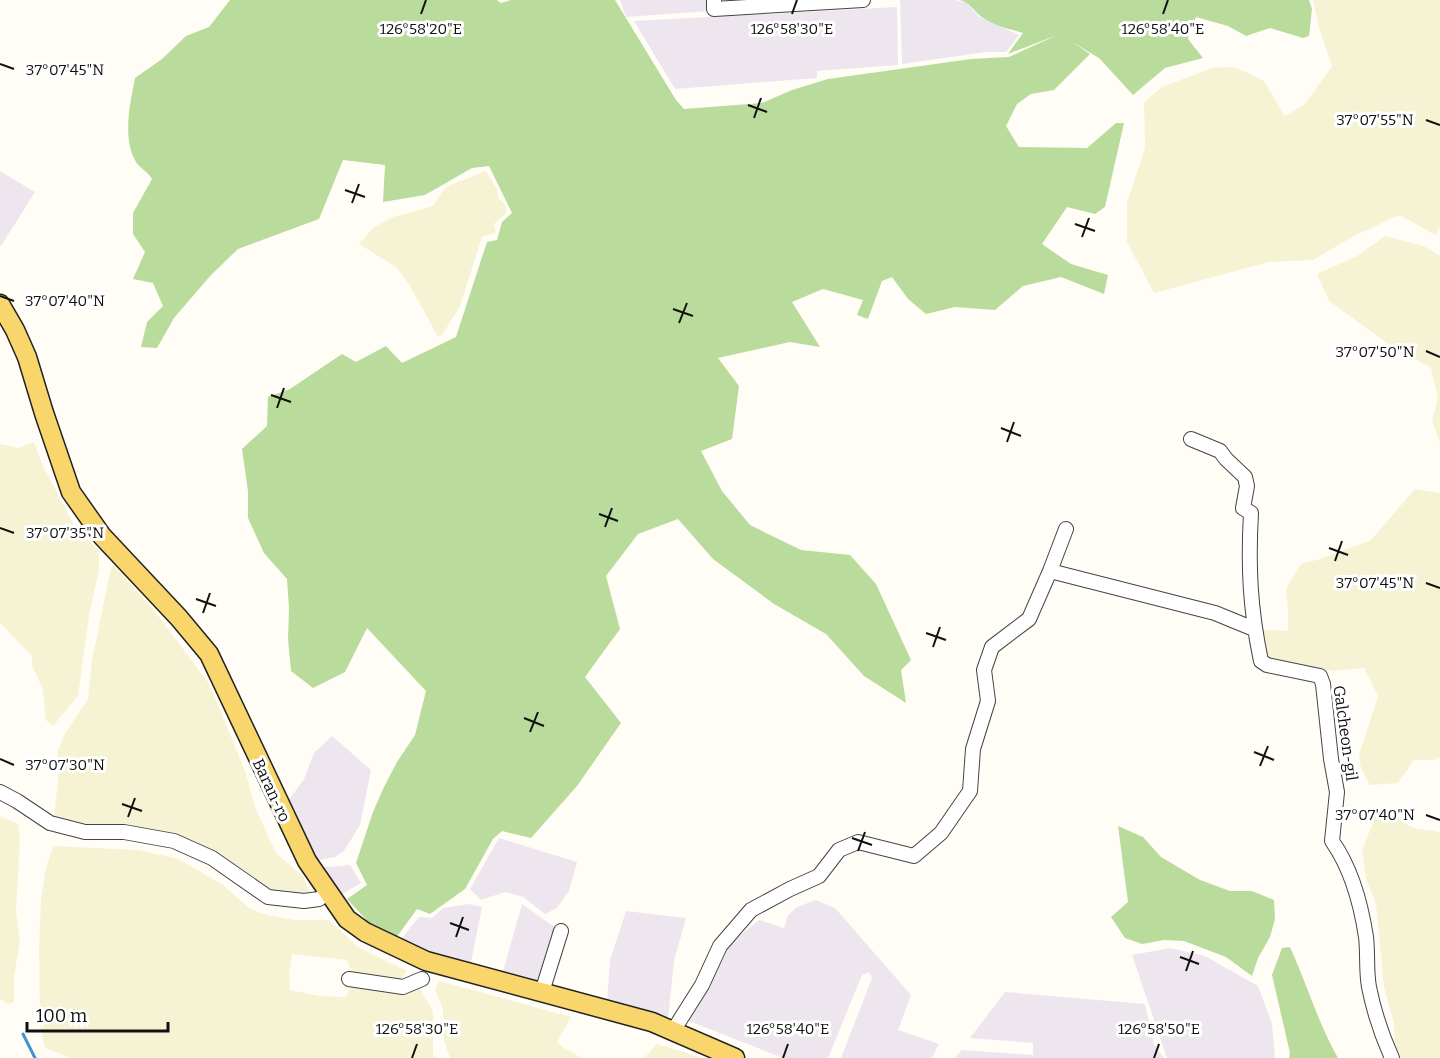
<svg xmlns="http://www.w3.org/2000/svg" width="1440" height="1058" font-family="Bitter,serif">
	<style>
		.industrial { fill: #eee6ef }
		.farmland { fill: #f6f3d4 }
		.forest { fill: #b9dc9c }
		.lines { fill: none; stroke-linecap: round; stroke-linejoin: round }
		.stream { stroke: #3f96cf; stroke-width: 3 }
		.minor-casing { stroke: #444; stroke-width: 16 }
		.major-casing { stroke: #222; stroke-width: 21 }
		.minor { stroke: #fff; stroke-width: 14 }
		.major { stroke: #f9d66b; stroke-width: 18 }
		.ticks { fill: none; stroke: #111; stroke-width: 2 }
		.labels { text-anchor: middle; stroke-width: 6; stroke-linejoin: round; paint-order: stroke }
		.street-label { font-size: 16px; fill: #111; stroke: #fff }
		.ticks-label { font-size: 15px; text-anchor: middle; fill: #111; stroke: #fff; stroke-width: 6; stroke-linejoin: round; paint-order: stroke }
	</style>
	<rect width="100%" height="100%" fill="#fffdf5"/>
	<!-- industrial -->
	<path class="industrial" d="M620,0H710V11L626,17Z
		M900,0H955L967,3L979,17L1019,35L1006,52H987L902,64Z
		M897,7L898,65L817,71V78L675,89L634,21Z
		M0,171L35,192L1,246L0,245Z
		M332,736L371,770L360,825L344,851L335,857L319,860L310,859L286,804L304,779L314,753Z
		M499,838L577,862L569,891L557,908L545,914L523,897L505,892L481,900L470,889Z
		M350,865L361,883L339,896L318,868Z
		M816,900L835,908L911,995L898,1030L939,1044L932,1058H841L872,978L869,972L862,975L828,1058H783L684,1019L731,943L759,920L784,928L788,915L797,907Z
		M469,904L482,907L470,967L398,943L419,917L432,918L443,908Z
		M522,904L556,928L537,984L502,975Z
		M626,911L686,918L674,961L668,1019L607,1002L610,960Z
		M1170,948L1205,956L1258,986L1272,1024L1275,1058H1167L1132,955Z
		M1005,992L1145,1004L1154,1045L1164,1058H955L962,1050L1033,1055V1043L970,1038Z"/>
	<!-- farmland -->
	<path class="farmland" d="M1313,0H1440V226L1436,235L1399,215L1354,236L1313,260L1269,262L1154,293L1127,242V203L1145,148L1144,102L1162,87L1212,68L1235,67L1264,81L1285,116L1304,105L1332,66L1319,28Z
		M486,171L497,189L499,199L504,203L507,212L494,224L496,233L482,237L460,306L442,335L438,337L410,286L396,267L359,244L374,227L393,217L433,206L442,192L450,185Z
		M1385,236L1424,246L1440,256V442L1432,421L1438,398L1431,368L1391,346L1329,301L1317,274L1357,256Z
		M34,442L43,466L75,527L99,551V570L89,616L78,696L53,726L46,720L43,690L32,665V656L0,623V444L19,448Z
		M1415,489L1440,493V757L1435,760H1414L1398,783L1370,785L1361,768L1359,755L1378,696L1364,668L1334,671L1267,658L1262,630L1288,631V609L1286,589L1301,564L1320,559L1371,540Z
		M113,565L153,609L210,685L246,774L255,807L276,853L303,876L311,895L269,893L219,857L57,821L54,816L58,782V750L66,732L88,699L92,660L111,568Z
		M1379,808L1413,828L1440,832V1058H1398L1395,1046L1394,1023L1384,987L1376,904L1366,879L1362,850Z
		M0,816L18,824L20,838L16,911L20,941L14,976V1002L8,1004L0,999Z
		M53,846L138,850L179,859L223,885L250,909L268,915L294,920H329L358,947L407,971L399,981L352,973L347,960L292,954L289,972L290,990L320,996L345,997L352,985L396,994L419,987L433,1011V1054L436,1058H70L45,1048L40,1024L39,946L41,898L46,868Z
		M439,981L571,1017L557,1042L564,1048L582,1058H450L444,1040L443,1010L435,989Z
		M657,1044L703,1058H644Z"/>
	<!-- forest -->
	<path class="forest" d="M230,0H497L501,3L511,0H615L676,100L684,109L762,103L792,90L828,79L971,59L1009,57L1057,35L1008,54L1023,33C1009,29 995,26 983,18C974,12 971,3 960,0H1309L1312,9L1309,36L1303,38L1270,28L1246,36L1228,26L1196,17L1190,29L1188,39L1203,58L1165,68L1133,95L1099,58L1072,42L1090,54L1054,90L1031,94L1017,104L1006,126L1019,147L1087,148L1116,123H1124L1105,207L1095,214L1067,207L1042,244L1071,264L1108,275L1104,294L1061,277L1023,286L995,310L955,307L926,314L908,299L892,277L882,281L868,319L857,315L863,300L823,289L792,302L820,347L790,342L718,358L739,386L732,439L701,451L722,491L750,525L801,550L850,555L876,584L911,660L901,670L906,703L864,676L826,634L774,604L713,559L678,519L638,534L606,576L620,629L585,677L621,723L577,786L531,838L502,831L493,839L465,889L430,914L417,909L396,938L374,928L347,899L367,885L356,863L373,812L384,787L397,762L415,735L426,691L367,628L345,672L313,688L291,671L288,639L289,608L287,579L264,553L248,518V491L242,449L267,426L268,397L290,389L342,354L356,362L386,346L402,363L456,337L487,242L497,240L502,222L512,213L489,166L472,168L425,195L383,202L385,165L343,160L319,219L238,249L211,275L174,318L157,348L141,347L147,322L163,306L153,283L133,279L145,252L133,234V213L152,179C148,172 140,168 136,162C122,139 130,103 135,78L162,59L186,36L209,27Z
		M1118,826L1143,837L1161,857L1200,880L1230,891H1252L1274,900L1275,919L1270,937L1258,958L1252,976L1226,957L1184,941L1164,940L1142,944L1125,938L1111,917L1128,902Z
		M1290,947C1307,984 1318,1023 1338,1058H1289L1290,1053L1272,975L1282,948Z"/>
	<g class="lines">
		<!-- stream -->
		<path class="stream" d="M23,1034L35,1058"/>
		<!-- minor casing -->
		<g class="minor-casing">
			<path id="minor" d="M714,0V9L863,0
				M1191,439L1220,451L1226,459L1245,477L1247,486L1243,508L1251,513C1248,566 1250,609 1261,661L1267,665L1320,676L1323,684L1331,759L1337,792L1332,841C1351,868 1361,904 1366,937C1368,953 1366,971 1369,987C1374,1012 1382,1036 1392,1058
				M1050,571L1215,613L1254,629
				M0,792L17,801L50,823L85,832H124L174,841L212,858L268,897L304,901L319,899L329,891
				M349,979L403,987L422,979
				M542,992L561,931
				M673,1031L702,985L720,946L751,910L790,889L819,876L839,850L858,842L914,856L941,833L970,791L973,749L988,701L984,670L992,647L1029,619L1050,571L1066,529"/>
		</g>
		<!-- major casing -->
		<g class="major-casing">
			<path id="major" d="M0,304L15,330L27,357L44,413L71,492L102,536L179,618L209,654L307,861L347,919L365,932L426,961L652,1022L735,1058"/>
		</g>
		<!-- minor -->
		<use href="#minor" class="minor"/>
		<!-- major -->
		<use href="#major" class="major"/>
	</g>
	<!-- ticks -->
	<path class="ticks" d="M421,14L426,0M792,14L797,0M1163,14L1168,0M0,64L14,69M748,105L767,112M754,118L761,98M1426,120L1440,125M345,190L365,197M352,203L359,184M1075,224L1095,231M1082,237L1089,218M0,296L14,301M673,309L693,316M679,323L687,303M1426,351L1440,357M271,395L291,402M277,408L284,388M1001,428L1021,436M1007,442L1014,422M599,514L618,521M605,527L612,508M0,528L14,533M1329,548L1348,555M1335,561L1342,541M1426,583L1440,588M196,599L216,606M203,613L210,593M926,633L946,640M933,647L940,627M524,718L544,726M530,732L538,712M1254,752L1274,760M0,759L14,765M1260,766L1268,746M122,804L142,811M1426,815L1440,820M128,817L135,798M852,838L872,845M858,851L865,832M450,923L469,930M456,937L463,917M1180,957L1199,964M1186,971L1193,951M412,1058L417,1044M783,1058L788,1044M1154,1058L1159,1044"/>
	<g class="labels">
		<!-- street labels -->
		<g class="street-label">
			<text transform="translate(1346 733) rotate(82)" y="6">Galcheon-gil</text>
			<text transform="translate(272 790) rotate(65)" y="6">Baran-ro</text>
		</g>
	</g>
	<g class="ticks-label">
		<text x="421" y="34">126°58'20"E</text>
		<text x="792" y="34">126°58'30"E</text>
		<text x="1163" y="34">126°58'40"E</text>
		<text x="65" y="75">37°07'45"N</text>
		<text x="1375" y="125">37°07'55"N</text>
		<text x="65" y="306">37°07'40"N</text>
		<text x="1375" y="357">37°07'50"N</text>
		<text x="65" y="538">37°07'35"N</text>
		<text x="1375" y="588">37°07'45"N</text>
		<text x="65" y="770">37°07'30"N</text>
		<text x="1375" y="820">37°07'40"N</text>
		<text x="417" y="1034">126°58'30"E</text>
		<text x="788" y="1034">126°58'40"E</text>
		<text x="1159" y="1034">126°58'50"E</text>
	</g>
	<!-- scale -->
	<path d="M27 1022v9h141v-9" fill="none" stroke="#111111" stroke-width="3"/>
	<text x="36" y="1022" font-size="18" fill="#111111" stroke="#ffffff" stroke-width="4.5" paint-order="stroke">100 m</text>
</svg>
